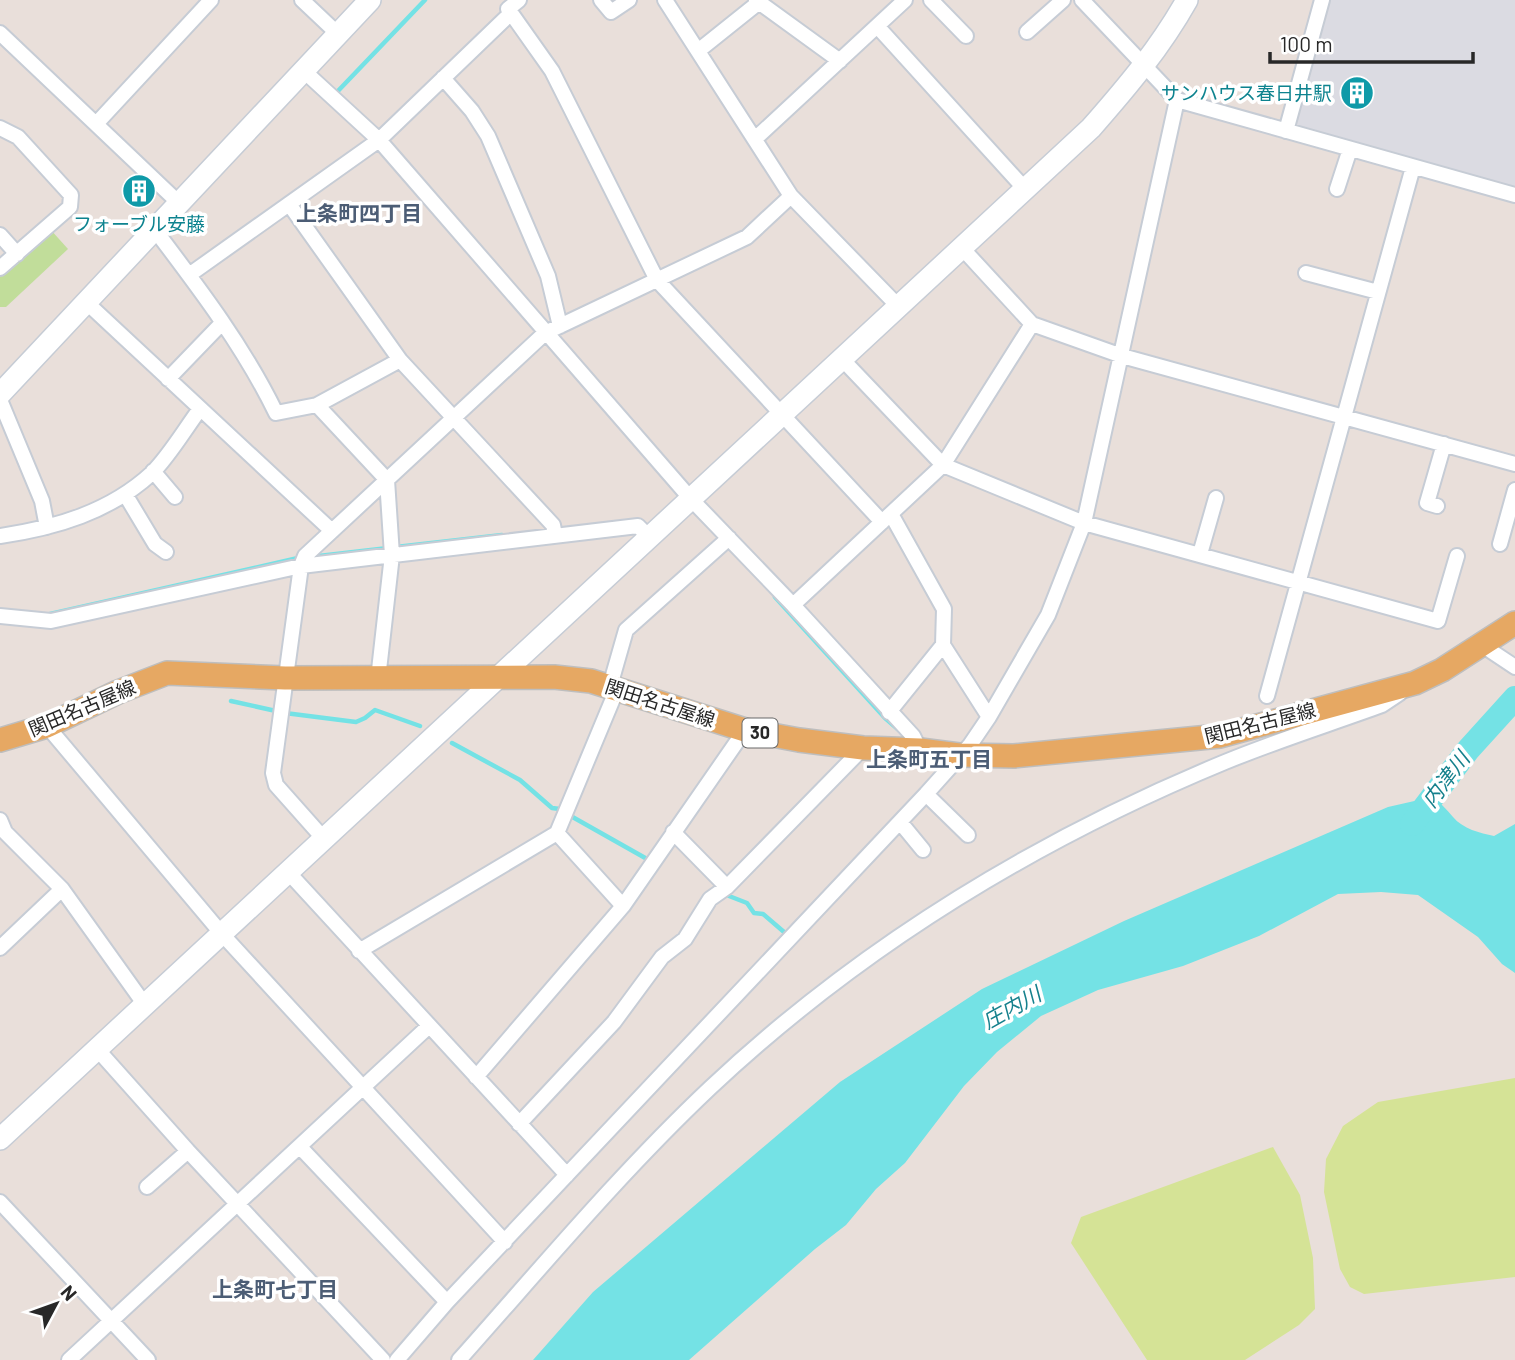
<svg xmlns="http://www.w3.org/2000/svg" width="1515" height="1360" font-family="Barlow,'Noto Sans JP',sans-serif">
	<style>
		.industrial { fill: #dbdbe2 }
		.green { fill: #c1dd9a }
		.pitch { fill: #d5e396 }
		.water { fill: #74e2e5 }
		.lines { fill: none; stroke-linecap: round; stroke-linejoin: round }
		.stream { stroke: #74e2e5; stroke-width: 4.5 }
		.river { stroke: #74e2e5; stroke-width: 24 }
		.street-casing { stroke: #c6ccd5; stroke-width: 18 }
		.secondary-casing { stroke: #c6ccd5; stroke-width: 24 }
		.primary-casing { stroke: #bebebe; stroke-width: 26 }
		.street { stroke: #fff; stroke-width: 14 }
		.secondary { stroke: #fff; stroke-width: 21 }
		.primary { stroke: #e6a863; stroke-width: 23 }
		.labels { text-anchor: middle; stroke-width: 7; stroke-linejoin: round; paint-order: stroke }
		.shield { fill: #fff; stroke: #686868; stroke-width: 2 }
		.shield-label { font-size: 18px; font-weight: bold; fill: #282828 }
		.culture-label { font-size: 19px; fill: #0d838f; stroke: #fff; text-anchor: end }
		.street-label { font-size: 19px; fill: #282828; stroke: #fff }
		.neighbourhood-label { font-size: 21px; font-weight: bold; fill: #4c5d75; stroke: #fff }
		.water-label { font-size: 21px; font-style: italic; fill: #16818d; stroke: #fff }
	</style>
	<rect width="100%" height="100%" fill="#e9dfda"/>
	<!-- industrial -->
	<path class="industrial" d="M1331,0H1515V187L1299,128L1297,124Z"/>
	<!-- green -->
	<path class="green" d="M50,229L68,249L6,307H0V272Z"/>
	<!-- pitch -->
	<path class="pitch" d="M1515,1078V1277L1364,1294L1350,1287L1340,1269L1324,1192L1326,1159L1343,1126L1378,1102Z
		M1273,1147L1300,1195L1313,1258L1315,1309L1299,1325L1245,1360H1147L1071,1243L1081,1217Z"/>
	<!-- water -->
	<path class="water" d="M1432,797C1441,803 1446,809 1453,817C1463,829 1480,833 1494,836L1515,824V973L1502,964L1478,937L1418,895L1381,892L1338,894L1259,936L1183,966L1098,990L1041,1016L997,1052L964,1086L905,1163L876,1189L846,1225L815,1249L689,1360H533L593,1292L840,1082L982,989L1124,921L1388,807Z"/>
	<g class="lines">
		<!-- stream -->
		<path class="stream" d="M337,92L425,0
			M396,547L502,535
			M310,557L388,548
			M775,597L885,718L900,731
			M50,614L298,558
			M231,701L276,711
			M285,713L356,722L365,718L375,710L420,726
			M452,743L520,780L552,808L560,809
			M569,815L647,859
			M729,896L747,903L754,913L763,914L784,932"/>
		<!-- river -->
		<path class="river" d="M1412,824L1468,750L1515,698"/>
		<!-- street casing -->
		<g class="street-casing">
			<path id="street" d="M302,0L338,34
				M601,0L611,12L629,0
				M665,0L791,196L898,306
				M756,0L840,61
				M931,0L966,36
				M1082,0L1177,100L1515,195
				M511,13L552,71L657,280L882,522
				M877,26L1025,189
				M1027,32L1063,0
				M0,33L180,204
				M698,51L758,3
				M304,71L379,140L691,499L793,605L913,736L920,750
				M443,78L472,111L488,136L548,276L560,326
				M96,124L211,0
				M0,128L18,137L71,195L70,207L0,268
				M1286,131L1322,0
				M755,139L905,0
				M1337,189L1350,149
				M289,204L400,360L553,525L555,535
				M155,230C199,288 244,347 276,413L317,405L400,360
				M0,235L17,254
				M962,248L1032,324L1122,356L1515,464
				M1306,273L1378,292
				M189,275L379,140L511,13L508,9L519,0
				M86,302L332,531
				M842,359L943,465L1084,523L1438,621L1457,556
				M168,379L222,323
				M0,400L42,501L47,527
				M317,405L387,480L392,555L378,679
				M153,471L175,497
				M125,494L155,544L166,552
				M1437,506L1427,503L1444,444
				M0,536C55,528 110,512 152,473C170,455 185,429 200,409
				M1500,544L1515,490
				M1200,554L1216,498
				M793,605L943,465L1032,324
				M0,616L51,621L301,566L638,526L650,538
				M943,645L989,717
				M1482,645L1515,667
				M610,686L626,630L729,538
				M1267,696L1413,167
				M889,712L943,645L944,609L891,514
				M47,726L222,934L505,1242
				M926,794L968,835
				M0,820L5,832L62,889L145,1005
				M900,822L923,850
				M673,832L727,887
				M557,833L623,906
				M324,839L276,785L273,773L301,566L305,556L545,333L747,237L791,196
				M288,872L567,1175
				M0,948L62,889
				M359,951L557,833L617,689
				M97,1049L188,1151L383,1360
				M476,1077L623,906L745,730
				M519,1124L614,1022L662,957L685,939L710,899L727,887L863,748
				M300,1147L447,1302
				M147,1187L188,1151
				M0,1202L148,1360
				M69,1360L429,1026
				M397,1360L447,1302L926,794L970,745L989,717L1048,615L1084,523L1177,100
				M459,1360C541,1268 620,1173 710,1088C859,948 1036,840 1225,762C1276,741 1330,724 1382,705L1400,693"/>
		</g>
		<!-- secondary casing -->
		<g class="secondary-casing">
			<path id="secondary" d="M0,394L370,0
				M0,1139L1091,128C1127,87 1160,48 1187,0"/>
		</g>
		<!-- primary casing -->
		<g class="primary-casing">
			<path id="primary" d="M0,740L47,726L118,692L167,673L285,678L554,677L591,681L745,730L799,740L863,748L920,750L959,755L1014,756L1220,736L1415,683L1442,670L1515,623"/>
		</g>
		<!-- street -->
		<use href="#street" class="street"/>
		<!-- secondary -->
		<use href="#secondary" class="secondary"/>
		<!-- primary -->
		<use href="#primary" class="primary"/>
	</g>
	<!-- icons -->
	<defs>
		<g id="building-disc" transform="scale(1.75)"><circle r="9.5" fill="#0f9aa8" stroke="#fff"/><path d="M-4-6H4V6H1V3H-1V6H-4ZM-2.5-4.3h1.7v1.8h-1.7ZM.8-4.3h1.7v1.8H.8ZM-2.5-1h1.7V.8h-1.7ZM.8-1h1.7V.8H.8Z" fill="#fff"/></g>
	</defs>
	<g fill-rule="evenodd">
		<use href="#building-disc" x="1357" y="93"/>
		<use href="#building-disc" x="139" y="191"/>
	</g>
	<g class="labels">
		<!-- shield labels -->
		<rect class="shield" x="742.5" y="718.5" width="35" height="29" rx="5"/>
		<g class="shield-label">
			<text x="760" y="739">30</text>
		</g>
		<!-- culture labels -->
		<g class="culture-label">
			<text x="1332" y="100">サンハウス春日井駅</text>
			<text x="139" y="231" text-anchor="middle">フォーブル安藤</text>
		</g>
		<!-- street labels -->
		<g class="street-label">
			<text transform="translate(660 703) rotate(18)" y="7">関田名古屋線</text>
			<text transform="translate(82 708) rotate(-23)" y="7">関田名古屋線</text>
			<text transform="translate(1260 723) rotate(-14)" y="7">関田名古屋線</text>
		</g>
		<!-- neighbourhood labels -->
		<g class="neighbourhood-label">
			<text x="359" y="221">上条町四丁目</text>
			<text x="929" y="767">上条町五丁目</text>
			<text x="275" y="1297">上条町七丁目</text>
		</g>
		<!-- water labels -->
		<g class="water-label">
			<text transform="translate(1446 780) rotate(-53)" y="7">内津川</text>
			<text transform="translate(1012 1008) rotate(-29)" y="7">庄内川</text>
		</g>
	</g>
	<!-- north arrow -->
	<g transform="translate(56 1304) rotate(49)" stroke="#ffffff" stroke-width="5" paint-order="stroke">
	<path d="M0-5L12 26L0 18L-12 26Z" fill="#282828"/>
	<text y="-10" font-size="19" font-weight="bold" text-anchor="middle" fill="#282828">N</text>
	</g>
	<!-- scale -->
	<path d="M1270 52v10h203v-10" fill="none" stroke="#282828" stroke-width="3.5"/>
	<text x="1280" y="52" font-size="21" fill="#282828" stroke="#ffffff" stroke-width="5" paint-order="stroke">100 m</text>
</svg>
